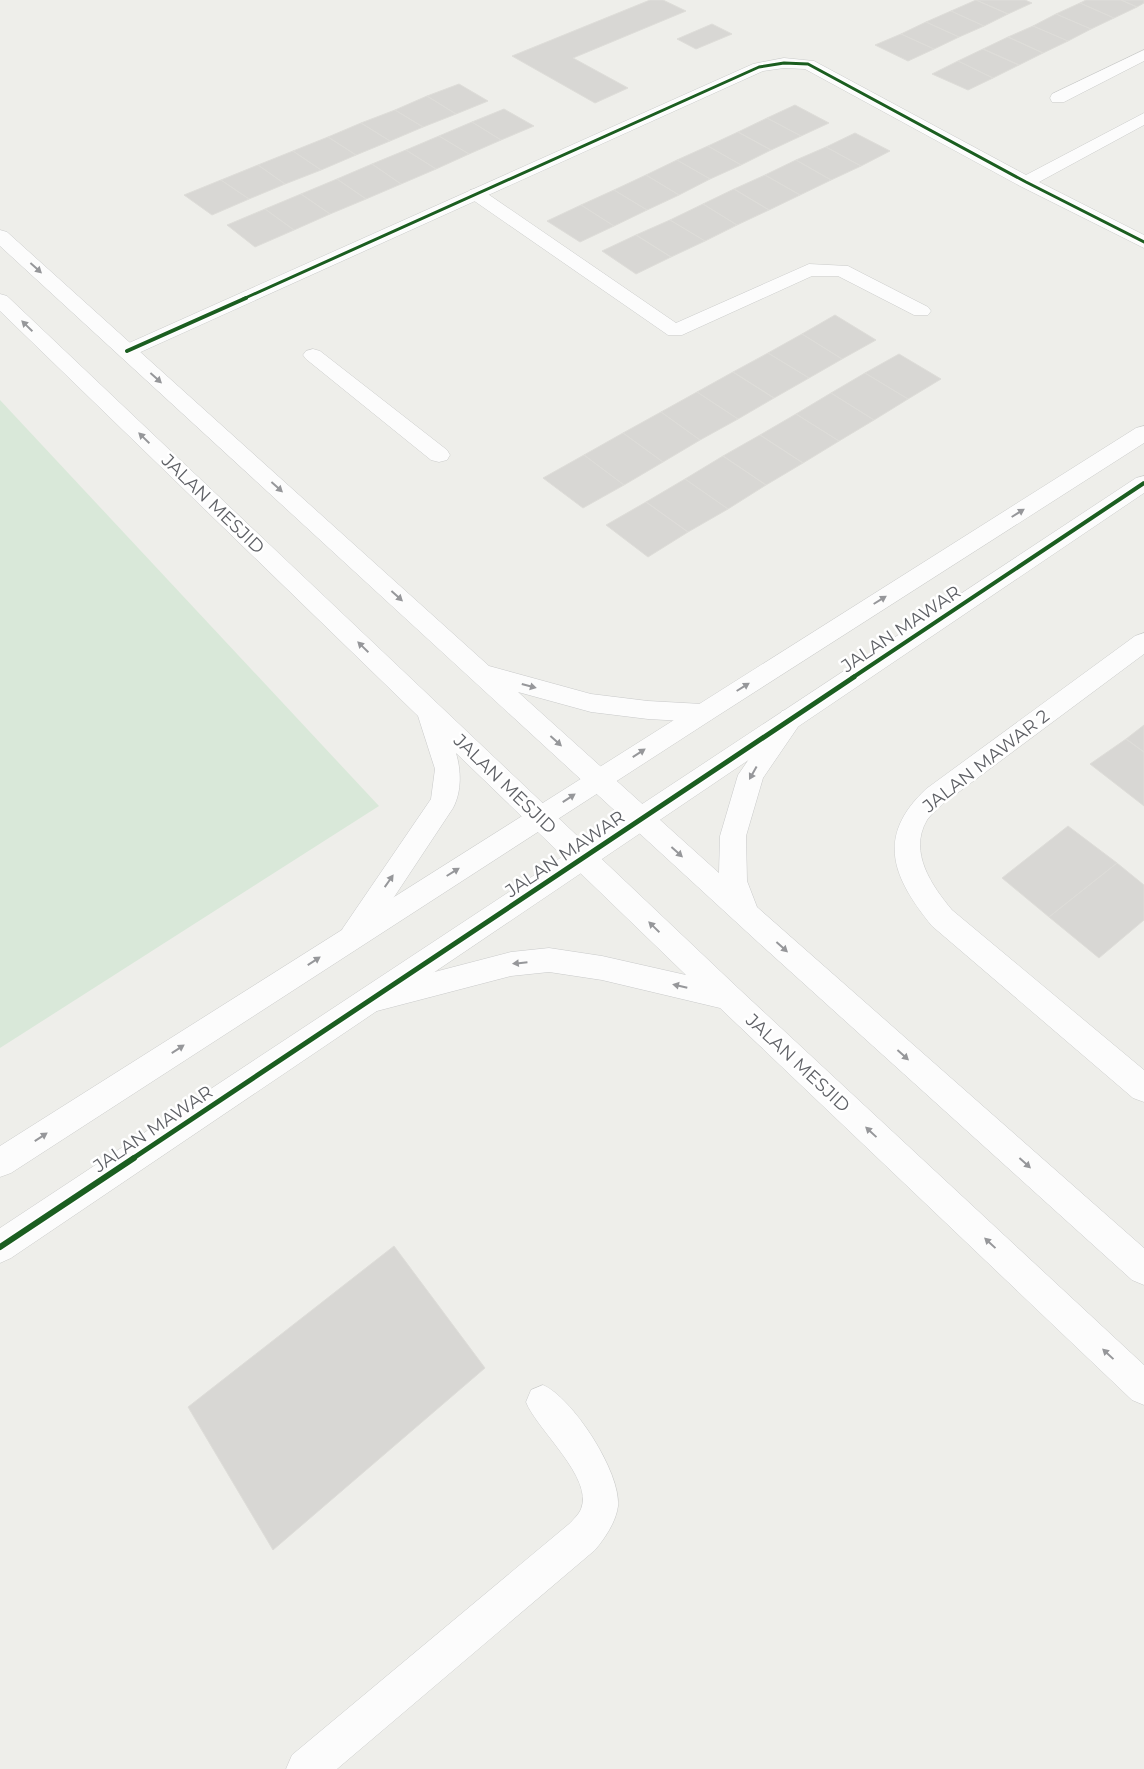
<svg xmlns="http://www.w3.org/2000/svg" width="1144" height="1769" font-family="Montserrat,sans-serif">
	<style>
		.green { fill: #d9e8d9 }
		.building { fill: #d8d7d4; stroke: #deddd9 }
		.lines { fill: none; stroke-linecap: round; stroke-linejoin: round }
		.service-casing { stroke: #cbcccb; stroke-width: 1 }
		.minor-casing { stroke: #cbcccb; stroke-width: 1 }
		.tertiary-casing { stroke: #cbcccb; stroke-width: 1 }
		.secondary-casing { stroke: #c9caca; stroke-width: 1 }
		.service { fill: #fcfcfc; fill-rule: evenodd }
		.minor { fill: #fcfcfc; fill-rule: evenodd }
		.tertiary { fill: #fcfcfc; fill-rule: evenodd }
		.secondary { fill: #fcfcfc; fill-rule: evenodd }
		.cycleway-far3-casing { stroke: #fff; stroke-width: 5 }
		.cycleway-far2-casing { stroke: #fff; stroke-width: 6 }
		.cycleway-far1-casing { stroke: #fff; stroke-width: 8 }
		.cycleway-casing { stroke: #fff; stroke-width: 9 }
		.cycleway-far3 { stroke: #1b5e20; stroke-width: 3 }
		.cycleway-far2 { stroke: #1b5e20; stroke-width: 4 }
		.cycleway-far1 { stroke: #1b5e20; stroke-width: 5 }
		.cycleway { stroke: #1b5e20; stroke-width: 6 }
		.oneway { fill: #96979a }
		.labels { text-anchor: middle; stroke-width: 5; stroke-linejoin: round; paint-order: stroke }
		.street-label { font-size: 18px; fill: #5f6166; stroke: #fff }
	</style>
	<rect width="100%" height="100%" fill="#eeeeea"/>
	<!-- green -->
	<path class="green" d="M0,400L379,806L0,1048Z"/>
	<!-- building -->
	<path class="building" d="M650,0H663L686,11L573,58L628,88L595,103L512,56Z
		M976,0H1025L1032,3L1008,14Z
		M976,0L1008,14L984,26L951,11Z
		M1086,0H1121L1137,7L1114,18L1080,3Z
		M1121,0H1144V3L1137,7Z
		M1080,3L1114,18L1091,29L1056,14Z
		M951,11L984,26L959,37L926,22Z
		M1056,14L1091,29L1068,41L1033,26Z
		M926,22L959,37L934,49L901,34Z
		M712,24L732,34L696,49L677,39Z
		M1033,26L1068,41L1043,53L1008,37Z
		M901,34L934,49L908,61L875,45Z
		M1008,37L1043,53L1019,65L983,49Z
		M983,49L1019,65L993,78L958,61Z
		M958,61L993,78L968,90L932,74Z
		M459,84L488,101L456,114L427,96Z
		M427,96L456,114L423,127L395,110Z
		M795,105L829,123L801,136L767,118Z
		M504,109L534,126L501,140L472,122Z
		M395,110L423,127L390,141L361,123Z
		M767,118L801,136L771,150L738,132Z
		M472,122L501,140L469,154L439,136Z
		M361,123L390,141L356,155L328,137Z
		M738,132L771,150L741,165L708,146Z
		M855,133L890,151L861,166L826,147Z
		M439,136L469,154L436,169L406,150Z
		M328,137L356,155L321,170L293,151Z
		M708,146L741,165L710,179L677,160Z
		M826,147L861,166L831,180L796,160Z
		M406,150L436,169L401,184L372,164Z
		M293,151L321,170L285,184L258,165Z
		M677,160L710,179L679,195L646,175Z
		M796,160L831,180L800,195L765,175Z
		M372,164L401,184L366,199L337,179Z
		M258,165L285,184L249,199L221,180Z
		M646,175L679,195L647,210L614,190Z
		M765,175L800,195L769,210L734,189Z
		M337,179L366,199L330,214L301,194Z
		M221,180L249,199L212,215L184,195Z
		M734,189L769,210L737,225L703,204Z
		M614,190L647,210L614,226L581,205Z
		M301,194L330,214L294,230L265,209Z
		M703,204L737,225L705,241L670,220Z
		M581,205L614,226L580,242L547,221Z
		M265,209L294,230L255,247L227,225Z
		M670,220L705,241L671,257L636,235Z
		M636,235L671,257L636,274L602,251Z
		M835,315L876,340L842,359L802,334Z
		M802,334L842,359L809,378L768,353Z
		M768,353L809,378L774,398L733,372Z
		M899,354L941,379L908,399L865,373Z
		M733,372L774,398L738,419L697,392Z
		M865,373L908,399L874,420L831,393Z
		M697,392L738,419L700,440L661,412Z
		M831,393L874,420L839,441L796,414Z
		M661,412L700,440L663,462L623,433Z
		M796,414L839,441L803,463L760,435Z
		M623,433L663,462L624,485L584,455Z
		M760,435L803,463L766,485L723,456Z
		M584,455L624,485L583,508L543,478Z
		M723,456L766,485L728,509L685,479Z
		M685,479L728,509L688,532L646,502Z
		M646,502L688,532L648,557L606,525Z
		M1144,725V752L1126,739Z
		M1126,739L1144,752V806L1090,764Z
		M1068,826L1117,863L1049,917L1002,878Z
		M1117,863L1144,885V920L1099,958L1049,917Z
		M394,1246L485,1368L273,1550L188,1407Z"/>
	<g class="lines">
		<!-- service casing -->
		<g class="service-casing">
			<path id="service" d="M1144,50V61L1064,102H1052L1050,98L1052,94Z
				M476,189L482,190L676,323L809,264L848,266L928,307L931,311L928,315H914L838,276H812L682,335H668L470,198L467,194L470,190Z
				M313,349L320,351L447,450L450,455L447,460L439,462L431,460L306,359L303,355L306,351Z
				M543,1385C572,1397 621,1472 618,1506C616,1522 605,1538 595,1550L337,1769H286L292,1755L569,1524C573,1520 579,1514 581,1509C594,1478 537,1430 526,1402L531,1390Z"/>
		</g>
		<!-- minor casing -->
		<g class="minor-casing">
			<path id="minor" d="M784,58L814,61L1026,175L1144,113V125L1039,182L1144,235V248L1020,186L805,69L784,68L763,71L134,355L127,357L120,355L117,351L120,347L753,64Z
				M1144,633V654L944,803C939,808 931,814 927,820C908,852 932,886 952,910L1144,1070V1102L1133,1098L932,926C893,878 875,837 926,789L1135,636Z"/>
		</g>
		<!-- tertiary casing -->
		<g class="tertiary-casing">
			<path id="tertiary" d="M1144,426V443L711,720L11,1173L0,1177V1146L1136,428Z
				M1144,476V493L11,1258L0,1263V1228L1136,478Z"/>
		</g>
		<!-- secondary casing -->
		<g class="secondary-casing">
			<path id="secondary" d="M0,230L7,232L489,666L591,694L648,701L702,704L711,706L715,713L711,720L702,722L648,719L591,712L518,692L719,873L720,836L738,775L782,711L791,709L800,711L804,718L763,778L746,836L747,881L757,907L1144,1248V1285L1132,1280L760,944L0,246Z
				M0,294L7,296L738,988L1144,1365V1405L1132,1400L720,1008L602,980L549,972L511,976L373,1012L363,1009L358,1000L363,991L373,988L511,952L549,948L602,956L686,975L456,753C461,770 462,791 453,808L363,944L353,948L343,944L339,936L343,928L431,799L435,769L418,716L0,311Z"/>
		</g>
		<!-- service -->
		<use href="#service" class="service"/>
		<!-- minor -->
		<use href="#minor" class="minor"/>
		<!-- tertiary -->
		<use href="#tertiary" class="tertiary"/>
		<!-- secondary -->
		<use href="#secondary" class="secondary"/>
		<!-- cycleway-far3 casing -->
		<g class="cycleway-far3-casing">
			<path id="cycleway-far3" d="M243,299L759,67L784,63L808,64L1026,182L1144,242"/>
		</g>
		<!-- cycleway-far2 casing -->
		<g class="cycleway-far2-casing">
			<path id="cycleway-far2" d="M127,351L246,298
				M852,678L1144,483"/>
		</g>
		<!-- cycleway-far1 casing -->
		<g class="cycleway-far1-casing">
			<path id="cycleway-far1" d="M132,1159L854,677"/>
		</g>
		<!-- cycleway casing -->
		<g class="cycleway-casing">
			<path id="cycleway" d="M0,1247L134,1158"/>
		</g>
		<!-- cycleway-far3 -->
		<use href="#cycleway-far3" class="cycleway-far3"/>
		<!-- cycleway-far2 -->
		<use href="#cycleway-far2" class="cycleway-far2"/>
		<!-- cycleway-far1 -->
		<use href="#cycleway-far1" class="cycleway-far1"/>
		<!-- cycleway -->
		<use href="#cycleway" class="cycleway"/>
	</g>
	<!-- one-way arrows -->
	<defs><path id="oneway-solid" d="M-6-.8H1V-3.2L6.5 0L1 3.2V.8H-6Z" transform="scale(1.25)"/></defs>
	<g class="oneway">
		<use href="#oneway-solid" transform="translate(36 268) rotate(42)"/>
		<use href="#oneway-solid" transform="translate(27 326) rotate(-136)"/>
		<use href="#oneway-solid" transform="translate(156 378) rotate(42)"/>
		<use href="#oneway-solid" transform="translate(144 438) rotate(-136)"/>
		<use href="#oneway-solid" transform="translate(277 487) rotate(42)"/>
		<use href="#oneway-solid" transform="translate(1018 513) rotate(-32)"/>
		<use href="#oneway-solid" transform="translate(397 596) rotate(42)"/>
		<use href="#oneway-solid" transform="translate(880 600) rotate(-32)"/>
		<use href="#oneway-solid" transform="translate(363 647) rotate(-136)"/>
		<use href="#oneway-solid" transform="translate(529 686) rotate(15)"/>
		<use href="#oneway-solid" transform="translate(743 687) rotate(-32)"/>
		<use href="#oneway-solid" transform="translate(556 741) rotate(42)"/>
		<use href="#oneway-solid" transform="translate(639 753) rotate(-33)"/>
		<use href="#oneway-solid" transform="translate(753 773) rotate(119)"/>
		<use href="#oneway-solid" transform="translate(569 798) rotate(-33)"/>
		<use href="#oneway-solid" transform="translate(677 852) rotate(42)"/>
		<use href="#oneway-solid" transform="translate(453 872) rotate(-32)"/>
		<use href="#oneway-solid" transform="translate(389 881) rotate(-55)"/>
		<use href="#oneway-solid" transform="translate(654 927) rotate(-136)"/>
		<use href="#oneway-solid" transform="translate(782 947) rotate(42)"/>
		<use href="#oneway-solid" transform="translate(314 961) rotate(-33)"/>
		<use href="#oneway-solid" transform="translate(520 963) rotate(174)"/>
		<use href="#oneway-solid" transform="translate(680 986) rotate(-167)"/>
		<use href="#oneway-solid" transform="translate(178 1049) rotate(-33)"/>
		<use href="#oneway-solid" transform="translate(903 1055) rotate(42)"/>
		<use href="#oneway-solid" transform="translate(871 1132) rotate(-137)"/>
		<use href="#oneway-solid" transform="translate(41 1137) rotate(-33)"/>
		<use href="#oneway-solid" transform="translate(1025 1163) rotate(42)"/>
		<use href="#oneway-solid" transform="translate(990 1243) rotate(-137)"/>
		<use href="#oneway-solid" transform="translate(1108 1354) rotate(-137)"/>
	</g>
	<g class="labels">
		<!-- street labels -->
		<g class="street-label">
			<text transform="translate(213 504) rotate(44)" y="6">JALAN MESJID</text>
			<text transform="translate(901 629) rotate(-34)" y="6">JALAN MAWAR</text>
			<text transform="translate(986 761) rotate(-38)" y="6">JALAN MAWAR 2</text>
			<text transform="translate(505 784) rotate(44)" y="6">JALAN MESJID</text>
			<text transform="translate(565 854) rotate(-34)" y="6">JALAN MAWAR</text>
			<text transform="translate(798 1063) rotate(43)" y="6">JALAN MESJID</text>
			<text transform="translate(153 1129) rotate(-34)" y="6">JALAN MAWAR</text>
		</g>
	</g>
</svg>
